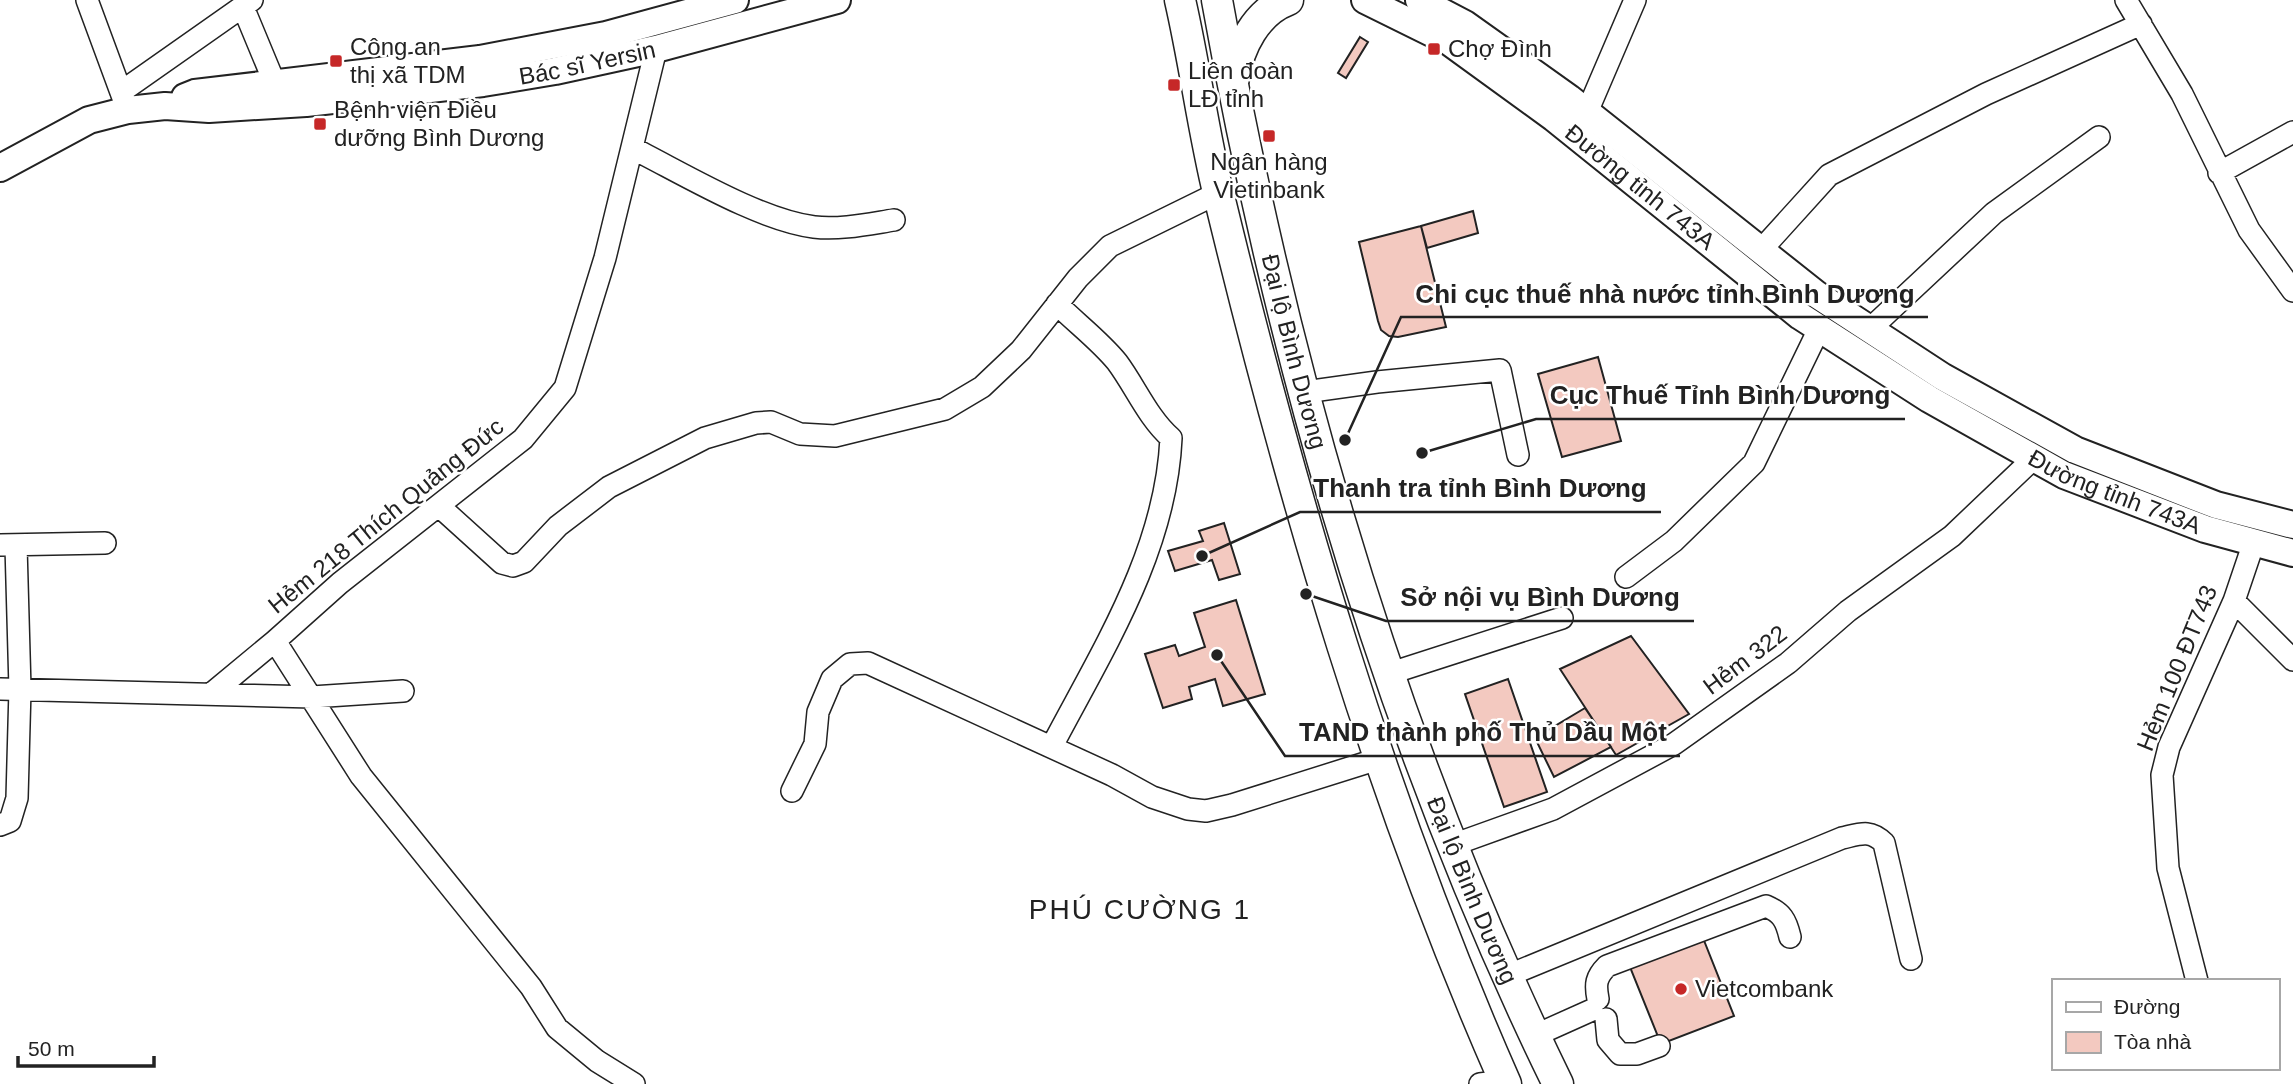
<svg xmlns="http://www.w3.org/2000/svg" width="2293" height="1084" font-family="Helvetica,sans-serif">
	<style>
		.building { fill: #f3c9c0; stroke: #222; stroke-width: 2 }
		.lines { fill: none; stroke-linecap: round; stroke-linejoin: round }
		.minor-casing { stroke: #222; stroke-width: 24 }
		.major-casing { stroke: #222; stroke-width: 30 }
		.highway-casing { stroke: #222; stroke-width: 33 }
		.minor { stroke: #fff; stroke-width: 21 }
		.major { stroke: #fff; stroke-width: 26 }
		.highway { stroke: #fff; stroke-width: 30 }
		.poi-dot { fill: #c62828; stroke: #fff; stroke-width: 2.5 }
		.labels { text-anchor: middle; stroke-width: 5; stroke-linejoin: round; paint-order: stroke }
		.poi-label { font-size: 24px; fill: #222; stroke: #fff; text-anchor: start }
		.street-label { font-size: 24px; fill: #222; stroke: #fff }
		.quarter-label { font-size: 28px; letter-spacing: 2px; fill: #222; stroke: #fff }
		.leader { fill: none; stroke: #222; stroke-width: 2.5 }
		.callout-dot { fill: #222; stroke: #fff; stroke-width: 2.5 }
		.callout-label { font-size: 26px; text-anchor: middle; font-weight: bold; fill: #222; stroke: #fff; stroke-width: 5; stroke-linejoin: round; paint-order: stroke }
	</style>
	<rect width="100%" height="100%" fill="#fff"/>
	<!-- building -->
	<path class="building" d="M1360,37L1368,42L1346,78L1338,73Z
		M1473,211L1478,233L1427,248L1421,226Z
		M1421,226L1446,327L1398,337L1389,336L1381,330L1378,321L1359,242Z
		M1598,357L1621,441L1562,457L1538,374Z
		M1224,523L1240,574L1219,580L1212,560L1175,571L1168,551L1203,541L1199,531Z
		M1236,600L1265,694L1223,706L1215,679L1189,687L1192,699L1163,708L1145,654L1175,645L1179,656L1205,647L1194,613Z
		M1631,636L1689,714L1616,755L1560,669Z
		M1508,679L1547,792L1504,807L1465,694Z
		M1585,708L1611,747L1554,777L1535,738Z
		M1701,933L1734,1016L1661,1044L1628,962Z"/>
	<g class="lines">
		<!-- minor casing -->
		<g class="minor-casing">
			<path id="minor" d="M87,0L125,103
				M2126,0L2182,94L2249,230L2293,291
				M243,7L275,84
				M121,92L252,0
				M1587,112L1635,0
				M632,148C682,173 759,220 814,227C840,230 868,224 894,220
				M2219,173L2293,132
				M1761,250L1829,175L1986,94L2141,24
				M1870,329L1994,213L2099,137
				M1305,392L1377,382L1500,370L1518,455
				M439,506L502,563L513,566L524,562L558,526L609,487L705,438L756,423L771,422L800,434L835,436L945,409L982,387L1021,350L1078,278L1110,246L1218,193
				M0,545L105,543
				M1626,577L1674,541L1754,463L1819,329
				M2234,601L2293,660
				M1388,674L1562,618
				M0,689L312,697L403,691
				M211,694L275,641
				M1052,746C1103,649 1166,551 1171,438C1148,418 1135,386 1117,362C1100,341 1076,323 1057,304
				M792,791L815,744L818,712L832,679L850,664L868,663L1112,775L1152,797L1188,809L1206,811L1232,805L1378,759
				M0,825L10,821L17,798L20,689L16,546
				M1450,846L1553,809L1674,744L1788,663L1848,611L1952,536L2034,458
				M1507,976L1842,838C1860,834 1870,829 1884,843L1911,959
				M2197,981L2168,868L2162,775L2169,747L2234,601L2254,542
				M1598,999C1595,984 1596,977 1607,966L1766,906C1782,913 1786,920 1790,937
				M1606,1019L1608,1040L1620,1054H1637L1659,1046
				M1534,1036L1592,1010
				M634,1084L597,1061L557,1028L531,987L361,776L275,641L340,583L523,439L565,388L605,258L656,49
				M1480,1084L1505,1081"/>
		</g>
		<!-- major casing -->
		<g class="major-casing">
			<g id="major">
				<path id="s1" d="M1365,0L1448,41L1554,118L1800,316L1929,399L2064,475L2205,529L2293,553"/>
				<path d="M1419,0L1465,24L1569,98L1816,294L1943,377L2075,450L2216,505L2293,525"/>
				<path d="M185,97L195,93L480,59L606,35L735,0"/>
				<path id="s2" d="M0,168L89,120L128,110L165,106L209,109L306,103L483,83L555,71L656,49L837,0"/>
			</g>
		</g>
		<!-- highway casing -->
		<g class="highway-casing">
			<g id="highway">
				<path d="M1180,0C1195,65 1203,131 1219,196C1292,498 1380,799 1506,1084"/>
				<path id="s3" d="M1217,0C1284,373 1391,743 1558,1084"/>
				<path d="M1234,78C1239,47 1256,12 1288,0"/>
			</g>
		</g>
		<!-- minor -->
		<use href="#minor" class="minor"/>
		<!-- major -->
		<use href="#major" class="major"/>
		<!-- highway -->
		<use href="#highway" class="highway"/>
	</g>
	<!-- markers -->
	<g class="poi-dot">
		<rect x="1427" y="42" width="14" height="14" rx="3.5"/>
		<rect x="329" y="54" width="14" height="14" rx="3.5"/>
		<rect x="1167" y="78" width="14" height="14" rx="3.5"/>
		<rect x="313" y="117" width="14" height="14" rx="3.5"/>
		<rect x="1262" y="129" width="14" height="14" rx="3.5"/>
		<circle cx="1681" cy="989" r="7"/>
	</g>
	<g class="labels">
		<!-- poi labels -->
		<g class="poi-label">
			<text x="350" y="55">Công an<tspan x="350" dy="28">thị xã TDM</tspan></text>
			<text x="1448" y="57">Chợ Đình</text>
			<text x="1188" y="79">Liên đoàn<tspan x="1188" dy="28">LĐ tỉnh</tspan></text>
			<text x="334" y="118">Bệnh viện Điều<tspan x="334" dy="28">dưỡng Bình Dương</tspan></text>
			<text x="1269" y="170" text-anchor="middle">Ngân hàng<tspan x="1269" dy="28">Vietinbank</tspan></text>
			<text x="1695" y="997">Vietcombank</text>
		</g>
		<!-- street labels -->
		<g class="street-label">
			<text dy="8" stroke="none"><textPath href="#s2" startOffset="604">Bác sĩ Yersin</textPath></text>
			<text dy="8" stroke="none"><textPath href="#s1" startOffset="334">Đường tỉnh 743A</textPath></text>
			<text dy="8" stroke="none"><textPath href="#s3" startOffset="360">Đại lộ Bình Dương</textPath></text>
			<text dy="8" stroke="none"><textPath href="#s1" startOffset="901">Đường tỉnh 743A</textPath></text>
			<text transform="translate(386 516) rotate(-39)" y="8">Hẻm 218 Thích Quảng Đức</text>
			<text transform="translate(1745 660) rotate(-37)" y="8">Hẻm 322</text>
			<text transform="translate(2177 668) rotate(-68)" y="8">Hẻm 100 ĐT743</text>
			<text dy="8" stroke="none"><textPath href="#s3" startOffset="928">Đại lộ Bình Dương</textPath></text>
		</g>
		<!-- quarter labels -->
		<g class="quarter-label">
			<text x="1140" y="919">PHÚ CƯỜNG 1</text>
		</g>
	</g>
	<!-- callouts -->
	<path class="leader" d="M1345 440L1401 317H1928M1422 453L1536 419H1905M1202 556L1300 512H1661M1306 594L1386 621H1694M1217 655L1285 756H1680"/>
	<g class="callout-dot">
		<circle cx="1345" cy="440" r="7"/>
		<circle cx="1422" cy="453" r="7"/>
		<circle cx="1202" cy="556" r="7"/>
		<circle cx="1306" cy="594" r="7"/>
		<circle cx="1217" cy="655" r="7"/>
	</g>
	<g class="callout-label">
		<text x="1665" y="303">Chi cục thuế nhà nước tỉnh Bình Dương</text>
		<text x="1720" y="404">Cục Thuế Tỉnh Bình Dương</text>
		<text x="1480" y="497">Thanh tra tỉnh Bình Dương</text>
		<text x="1540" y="606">Sở nội vụ Bình Dương</text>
		<text x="1483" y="741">TAND thành phố Thủ Dầu Một</text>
	</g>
	<!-- legend -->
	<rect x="2052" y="979" width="228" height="91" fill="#ffffff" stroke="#a7a7a7" stroke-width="2"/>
	<rect x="2066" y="1002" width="35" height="10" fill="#ffffff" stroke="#a7a7a7" stroke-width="2"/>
	<text x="2114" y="1014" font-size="21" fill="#222222">Đường</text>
	<rect x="2066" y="1032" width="35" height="21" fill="#f3c9c0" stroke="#a7a7a7" stroke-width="2"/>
	<text x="2114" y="1049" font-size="21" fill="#222222">Tòa nhà</text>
	<!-- scale -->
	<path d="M18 1056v10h136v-10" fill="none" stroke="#222222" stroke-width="3.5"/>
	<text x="28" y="1056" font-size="21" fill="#222222" stroke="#ffffff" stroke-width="5" paint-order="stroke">50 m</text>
</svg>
